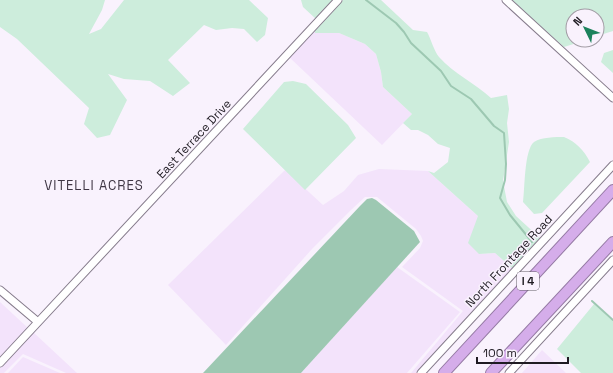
<svg xmlns="http://www.w3.org/2000/svg" width="613" height="373" font-family="'Space Grotesk',sans-serif">
	<style>
		.built { fill: #f3e3fb }
		.green { fill: #cdeddc }
		.water { fill: #9dc8b2 }
		.lines { fill: none; stroke-linecap: round; stroke-linejoin: round }
		.stream { stroke: #9dc8b2; stroke-width: 2 }
		.minor-casing { stroke: #867c8c; stroke-width: 9 }
		.highway-casing { stroke: #957aa4; stroke-width: 12 }
		.minor { stroke: #fff; stroke-width: 7 }
		.highway { stroke: #d5adea; stroke-width: 10 }
		.labels { text-anchor: middle; stroke-width: 3; stroke-linejoin: round; paint-order: stroke }
		.shield { fill: #f9f2fd; stroke: #605c64; stroke-width: 1 }
		.shield-label { font-size: 11px; font-weight: bold; fill: #1f1b22 }
		.street-label { font-size: 12px; fill: #1f1b22; stroke: #f9f2fd }
		.neighbourhood-label { font-size: 13px; letter-spacing: 1px; fill: #3f3644; stroke: #f9f2fd }
	</style>
	<rect width="100%" height="100%" fill="#f9f2fd"/>
	<!-- built -->
	<path class="built" d="M315,30V33H339L365,44L376,54L381,72L383,87L412,114L382,145L289,57Z
		M379,169L428,171L478,216L479,254L495,253L512,268L417,373H411L463,311L402,267L420,248L423,241L421,236L416,229L377,197H365L351,210L312,249L226,345L168,285L285,170L323,205L344,191L358,175Z
		M397,267L460,312L407,373H301Z
		M0,302L28,328L0,357Z
		M33,332L77,373H66L23,354L4,373H0V368Z
		M542,350L566,373H522Z
		M23,357L60,373H8Z"/>
	<!-- green -->
	<path class="green" d="M0,0H105L102,10L89,34L101,29L124,0H249L268,18L265,35L257,42L244,29L232,28L216,30L204,25L168,60L190,83L173,96L150,81L124,79L108,74L127,100L110,135L97,138L84,124L89,108L17,39L0,27Z
		M301,0H333L316,19L303,7Z
		M343,0H381L413,30L427,32C431,39 434,51 439,57C454,74 475,83 491,98L507,95L509,109L507,123L509,142L503,181L507,202L516,216L540,238L512,268L495,253L479,254L468,243L478,216L428,171L434,173L448,162L450,148L438,144L428,135L418,130H411L403,123L412,114L383,87L381,72L376,54L365,44L339,33H315V30Z
		M511,0H613V31L597,36V16H573V40H586L564,47Z
		M613,50V73L601,62L604,53Z
		M293,81L306,84L348,125L356,138L305,190L243,129L284,82Z
		M564,137C576,142 584,150 590,162L542,213L534,214L523,202C525,189 524,150 534,142C542,137 555,137 564,137Z
		M594,304L613,321V373H581L557,349Z"/>
	<!-- water -->
	<path class="water" d="M372,198L376,200L414,231L420,242L301,373H203L360,206L367,199Z"/>
	<g class="lines">
		<!-- stream -->
		<path class="stream" d="M366,0L396,23L404,32L411,43L441,71L451,86L471,99L494,126L504,133L506,164L505,180L500,198L510,215L532,242
			M592,301L613,320"/>
		<!-- minor casing -->
		<g class="minor-casing">
			<path id="minor" d="M506,0L613,98
				M0,290L38,322
				M0,363L338,0
				M421,373L613,165
				M509,373L613,260"/>
		</g>
		<!-- highway casing -->
		<g class="highway-casing">
			<path id="highway" d="M444,373L613,190
				M491,373L613,242"/>
		</g>
		<!-- minor -->
		<use href="#minor" class="minor"/>
		<!-- highway -->
		<use href="#highway" class="highway"/>
	</g>
	<g class="labels">
		<!-- shield labels -->
		<rect class="shield" x="517" y="272" width="22" height="18" rx="3"/>
		<g class="shield-label">
			<text x="528" y="285">I 4</text>
		</g>
		<!-- street labels -->
		<g class="street-label">
			<text transform="translate(194 139) rotate(-47)" y="4">East Terrace Drive</text>
			<text transform="translate(509 261) rotate(-47)" y="4">North Frontage Road</text>
		</g>
		<!-- neighbourhood labels -->
		<g class="neighbourhood-label">
			<text x="94" y="190">VITELLI ACRES</text>
		</g>
	</g>
	<!-- north arrow -->
	<g transform="translate(585 28) rotate(313)"><circle r="19" fill="#f9f2fd" stroke="#a29ca5"/>
	<path d="M0-3L7 15L0 10L-7 15Z" fill="#1c825c"/>
	<text y="-6" font-size="11" font-weight="bold" text-anchor="middle" fill="#1f1b22">N</text>
	</g>
	<!-- scale -->
	<path d="M477 357v6h91v-6" fill="none" stroke="#1f1b22" stroke-width="2"/>
	<text x="483" y="357" font-size="12" fill="#1f1b22" stroke="#f9f2fd" stroke-width="3" paint-order="stroke">100 m</text>
</svg>
